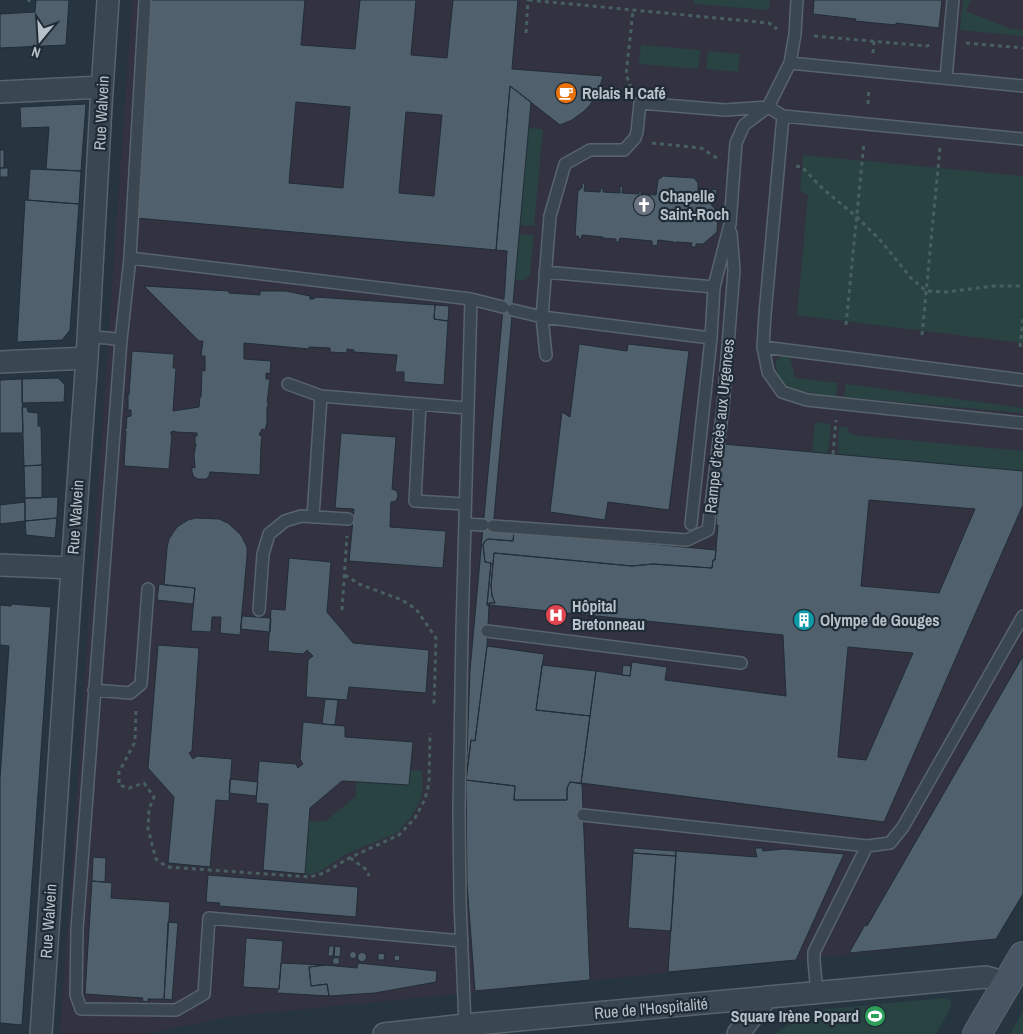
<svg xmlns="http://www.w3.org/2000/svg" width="1023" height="1034" font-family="'Archivo Narrow',sans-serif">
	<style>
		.medical { fill: #323241 }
		.green { fill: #294342 }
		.building { fill: #51606d; stroke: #212d37; fill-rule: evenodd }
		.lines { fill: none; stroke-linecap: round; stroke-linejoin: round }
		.service-casing { stroke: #58646d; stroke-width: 14 }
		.minor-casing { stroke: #58646d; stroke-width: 24 }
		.secondary-casing { stroke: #58646d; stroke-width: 30 }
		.path { stroke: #485f5f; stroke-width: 3; stroke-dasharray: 4 4; stroke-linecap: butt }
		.service { stroke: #3a4650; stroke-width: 11 }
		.minor { stroke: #3a4650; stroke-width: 21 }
		.secondary { stroke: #485663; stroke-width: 28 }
		.labels { text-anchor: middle; stroke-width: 4.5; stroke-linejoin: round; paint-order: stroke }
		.poi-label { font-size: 16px; font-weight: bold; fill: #b7c1ca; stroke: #1f2b35; text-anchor: start }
		.street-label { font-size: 16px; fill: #b7c1ca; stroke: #1f2b35 }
	</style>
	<rect width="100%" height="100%" fill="#263540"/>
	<!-- medical -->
	<path class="medical" d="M132,0H1023V893L996,940L227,1017L146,1034H63L60,1031Z"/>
	<!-- green -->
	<path class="green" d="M693,0H770L769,10L694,4Z
		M963,0H971L966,11L1011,29L1023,30V36L960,30Z
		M641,45L700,50L698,69L639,64Z
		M708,51L740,54L738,72L706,69Z
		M529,128L543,129L534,226L520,225Z
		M803,155L1023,176V343L797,315L808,195L800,190Z
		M519,234L534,235L530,274C526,281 523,281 515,280Z
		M780,357H790L795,378L838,383L836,396C823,395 790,391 782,382C780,379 778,374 777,371C775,365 775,361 780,357Z
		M846,384L1023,408V413L844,397Z
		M815,422L831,424L828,454L812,453Z
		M839,427H846L852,435L1023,451V471L838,455Z
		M410,770L422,771L423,788L419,803L411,817L397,833L346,854L324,869L312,874H305L309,822L326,821L356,796V782L409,785Z
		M942,998L949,999L951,1002V1007L936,1034H775L788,1025L819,1010Z
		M1023,1011V1034H1010Z"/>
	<!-- building -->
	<path class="building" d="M36,0H69L66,45L0,48V14L35,12Z
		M151,0H305L301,45L355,49L360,0H416L411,55L447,58L453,0H518L512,69L603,76L599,90L590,105L583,112L572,120L560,125L510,86L496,250L136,218ZM296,102L350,107L343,188L289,183ZM406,112L442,115L434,196L399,193Z
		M814,0H942L939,28L896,23V25L855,21L856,19L813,14Z
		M510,86L531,102L493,529L514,531L513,541L488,539L485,541L483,545L485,562L491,563L487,605H489L487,646L475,741L471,740L466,780L470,670L505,287L507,251L496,250Z
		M86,104L81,171L46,169L49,127L21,128L20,107Z
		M0,150H4V168H0Z
		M0,168H8V177H0Z
		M30,169L81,171L79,204L28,200Z
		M663,176L694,178L698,183V191L700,192L699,198H706L718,213L717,232L703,244H696V247H691L692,243L676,242V243H674V242L658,240L657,246L652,245V241L620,238L619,242H616V239L602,238L603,237L582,235L581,239H579L578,236H575L578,190H580V188H582V183L585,184L584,191L600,192L601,188H603V192L620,193V186L623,187L622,193L639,194V190L641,191V194L656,195L658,180Z
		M712,189L717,190L716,201L711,200Z
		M25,200L79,204L70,330L62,340L17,342Z
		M144,286L229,291V293L260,295V291H286L310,296V299H314L315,297L435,305L434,319L448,321L444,385L404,382V372H395L397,355L354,352V350L347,349V353L330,352V348L309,347V349L244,343V359L271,361L270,374L266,373V379H270L268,394L269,395H268L267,402H268V407H267V423L265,430L262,429L259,435L262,436L261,444H262L261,445L260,475L210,472L209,476L206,479H198L194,477L192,472V467L195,468L194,455L196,444H195V436H197V433L175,432V431L171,432V435H172L169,469L124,466L126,431L124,429H126L127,417H125L131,416V410H125V409H128V396L126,395H129L132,351L174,354L173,368H176L173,411L199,407L200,397H201L202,370L205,371V356H201L203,341H199Z
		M435,305L449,306L448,321L434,319Z
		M579,344L627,351L628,344L689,351L669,510L608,502L605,520L550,512L562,412L570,417Z
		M58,378L65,385L64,402L22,403V379Z
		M22,379L23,433H0V380Z
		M22,407H27L28,412L38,413V426H41L42,465L24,466Z
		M341,433L396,437L392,489L397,491L398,496L396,501L391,502L390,527L446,531L443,568L349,561L354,509L335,508Z
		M723,444L1023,471V505L884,822L581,783L596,671L630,676L632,662L667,667L665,680L786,696L783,635L489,605V603H495L492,596L491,586L494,553L632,566L653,564L712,568L713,560H715L718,525H716ZM869,500L975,509L939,593L861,586ZM848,647L913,653L866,760L838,757Z
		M42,465V498H25L24,466Z
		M58,497L57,518L25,521V498Z
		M25,502V521L0,524V505Z
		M57,518L55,538L26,535L25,521Z
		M196,518L219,519L228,523L241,535L247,547V556L240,635L220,633L221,617H212L211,632L191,631L195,588L164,585L167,548L169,539L177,527L188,520Z
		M514,531L716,550L715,560H713L712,568L653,564L632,566L494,553L491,586L492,596L495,603H489V605H487L491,563L485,562L483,545L485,541L488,539L513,541Z
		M289,558L331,562L327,612L353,643L429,650L426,693L349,687L347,700L306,697L308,660L313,656L307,650L303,654L268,651L271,609L285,610Z
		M159,584L195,588L193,604L157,600Z
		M11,604L51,607L22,1025L0,1023V779L9,646L0,645V605L11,606Z
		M242,616L271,618L270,632L241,629Z
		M158,645L199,648L192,751L189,753L193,759L197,756L232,759L229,801L216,800L210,867L168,863L174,797L148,768Z
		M487,646L544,654L536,710L590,716L581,783L570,782L567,788V800H514L515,786L466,780L471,740L475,741Z
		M1023,656V894L996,939L849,953L865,925L867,926Z
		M542,665L596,671L590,716L536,710Z
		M623,665L631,666L630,676L622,675Z
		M325,699L338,700L335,725L322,724Z
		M303,722L345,726V737L413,742L409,785L342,781L310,808L305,874L263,870L268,804L256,803L259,761L296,764L298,768L303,764L300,759Z
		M230,779L258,782L256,796L229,793Z
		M466,780L515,786L514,800H567V788L570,782L582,784L590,980L475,991L467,884Z
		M634,848L676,851V856L633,853Z
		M755,848H762L763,851L784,849L844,854L796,960L668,972L676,851L757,857Z
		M633,853L676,856L671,931L628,928Z
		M93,857L106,858L105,882L92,881Z
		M208,875L358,887L356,917L219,906L220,903L206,902Z
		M92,881L112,883L111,898L170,902L164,999H148V1002L142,1001L143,998L85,994Z
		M168,922L178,923L172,1000L164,999Z
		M246,938L283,941L279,989L243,987Z
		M329,946H334L333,956H328Z
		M335,946L341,947L340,957L334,956Z
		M349.5 955a3.5 3.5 0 1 1 7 0a3.5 3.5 0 1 1-7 0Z
		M357.5 957a4.5 4.5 0 1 1 9 0a4.5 4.5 0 1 1-9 0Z
		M378,953L385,954L384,960H378Z
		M394 958a3 3 0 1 1 6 0a3 3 0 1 1-6 0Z
		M332.5 961a3.5 3.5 0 1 1 7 0a3.5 3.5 0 1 1-7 0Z
		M281,963L325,965L309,967L311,986L327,984L329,996L277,993L278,989H279Z
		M358,963L437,971L436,982L375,993L329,996L327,984L311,986L309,967L325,965L357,968Z"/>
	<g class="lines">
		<!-- service casing -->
		<g class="service-casing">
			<path id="service" d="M790,63L1023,86
				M946,78L953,0
				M783,116L765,314L763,347L768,372L782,392L807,400L1023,423
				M130,258L471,299L503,307
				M545,272L714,287
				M513,310L542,317L711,338L714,287L730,224L736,143L744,125L768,107L790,63L795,34L797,0
				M88,337L108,338L121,340L130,258L145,0
				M121,340L77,929L76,995L81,1009L176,1010L204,994L209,918L462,941
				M763,347L1023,380
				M546,355L542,317L550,216L565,164L590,150H624L635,138L637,132L640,103L725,110L768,107L783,116L1023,139
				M288,384L321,396L467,408
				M420,404L415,501L465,504
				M313,517L321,396
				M465,524L483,525
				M691,524L711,338
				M493,526L687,540L708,530L723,407L734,270L731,233
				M259,610L263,554L269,534L285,521L301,516L348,519
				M487,631L741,663
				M94,690L130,693L141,684L148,589
				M583,815L867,846L890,843L903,827L1023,616
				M817,993L814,961V952L867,846
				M465,1025L460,901L459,810L462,631L471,299"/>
		</g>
		<!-- minor casing -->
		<g class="minor-casing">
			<path id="minor" d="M0,92L102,87
				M0,362L87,358
				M0,565L72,568
				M41,1034L72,568L87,358L101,106L108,0
				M384,1034L465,1025L986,977L1007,983
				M738,1034L767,997"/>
		</g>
		<!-- secondary casing -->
		<g class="secondary-casing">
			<path id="secondary" d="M977,1034L1023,956"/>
		</g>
		<!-- path -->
		<path class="path" d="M529,0L769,23L777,29
			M29,2V0
			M526,33L528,0
			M814,36L927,46L931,44
			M966,43L1023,48
			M873,53L874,41
			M630,88V84L626,75L633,11
			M868,104L869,88
			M652,143L701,148L717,158
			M796,166L802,167L823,189L857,217L881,241L911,278L926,291L947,292L994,286H1023
			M846,325L864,142
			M922,335L940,148
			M1020,347L1023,319
			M833,454L836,420
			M345,575L359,584L402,600L416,609L436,638L434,704
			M342,610L347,536
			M136,711L135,742L119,772V785L129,788L144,783L154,797L149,809L148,829L156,859L167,867L310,877L324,873L349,858L399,835L415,818L425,799L429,783L430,733
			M350,858L367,870L369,876"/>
		<!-- service -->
		<use href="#service" class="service"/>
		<!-- minor -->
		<use href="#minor" class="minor"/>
		<!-- secondary -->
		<use href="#secondary" class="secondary"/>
	</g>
	<!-- icons -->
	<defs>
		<g id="cafe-disc" transform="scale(1.125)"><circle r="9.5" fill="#e8710a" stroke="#1f2b35"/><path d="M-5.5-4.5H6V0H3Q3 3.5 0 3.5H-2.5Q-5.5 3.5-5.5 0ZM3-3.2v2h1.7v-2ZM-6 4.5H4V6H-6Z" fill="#fff"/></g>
		<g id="church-disc" transform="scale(1.125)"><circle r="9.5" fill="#6b7280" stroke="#1f2b35"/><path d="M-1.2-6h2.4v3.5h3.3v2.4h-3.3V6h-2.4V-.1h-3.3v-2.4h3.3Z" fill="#fff"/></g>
		<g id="hospital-disc" transform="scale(1.125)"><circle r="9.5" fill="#e0444e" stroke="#1f2b35"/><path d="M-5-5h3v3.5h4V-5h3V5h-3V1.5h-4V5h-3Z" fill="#fff"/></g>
		<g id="building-disc" transform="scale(1.125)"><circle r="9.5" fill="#0f9aa8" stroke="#1f2b35"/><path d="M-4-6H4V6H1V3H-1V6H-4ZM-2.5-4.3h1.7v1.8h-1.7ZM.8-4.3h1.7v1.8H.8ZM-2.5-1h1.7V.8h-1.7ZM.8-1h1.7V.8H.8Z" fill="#fff"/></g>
		<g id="stadium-disc" transform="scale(1.125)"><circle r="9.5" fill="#2e9e5b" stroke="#1f2b35"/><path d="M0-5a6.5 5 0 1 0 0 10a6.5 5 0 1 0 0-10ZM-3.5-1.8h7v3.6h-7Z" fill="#fff"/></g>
	</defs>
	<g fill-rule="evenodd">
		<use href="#cafe-disc" x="566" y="93"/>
		<use href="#church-disc" x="644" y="205"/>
		<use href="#hospital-disc" x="556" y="615"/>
		<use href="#building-disc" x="804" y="620"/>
		<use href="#stadium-disc" x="875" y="1016"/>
	</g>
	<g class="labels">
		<!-- poi labels -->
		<g class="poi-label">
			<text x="582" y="99">Relais H Café</text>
			<text x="660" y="202">Chapelle<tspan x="660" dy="18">Saint-Roch</tspan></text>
			<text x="572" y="612">Hôpital<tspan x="572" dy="18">Bretonneau</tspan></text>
			<text x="820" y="626">Olympe de Gouges</text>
			<text x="859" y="1022" text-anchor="end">Square Irène Popard</text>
		</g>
		<!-- street labels -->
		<g class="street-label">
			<text transform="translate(101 113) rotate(-87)" y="6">Rue Walvein</text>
			<text transform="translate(719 426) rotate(-84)" y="6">Rampe d’accès aux Urgences</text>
			<text transform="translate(75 517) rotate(-86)" y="6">Rue Walvein</text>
			<text transform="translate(48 921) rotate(-86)" y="6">Rue Walvein</text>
			<text transform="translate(651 1008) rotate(-5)" y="6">Rue de l'Hospitalité</text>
		</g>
	</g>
	<!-- north arrow -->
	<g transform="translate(40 40) rotate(198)" stroke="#1f2b35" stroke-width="4" paint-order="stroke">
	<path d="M0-4L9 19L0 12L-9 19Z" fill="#b7c1ca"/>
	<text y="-8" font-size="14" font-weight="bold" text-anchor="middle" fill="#b7c1ca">N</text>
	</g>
</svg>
